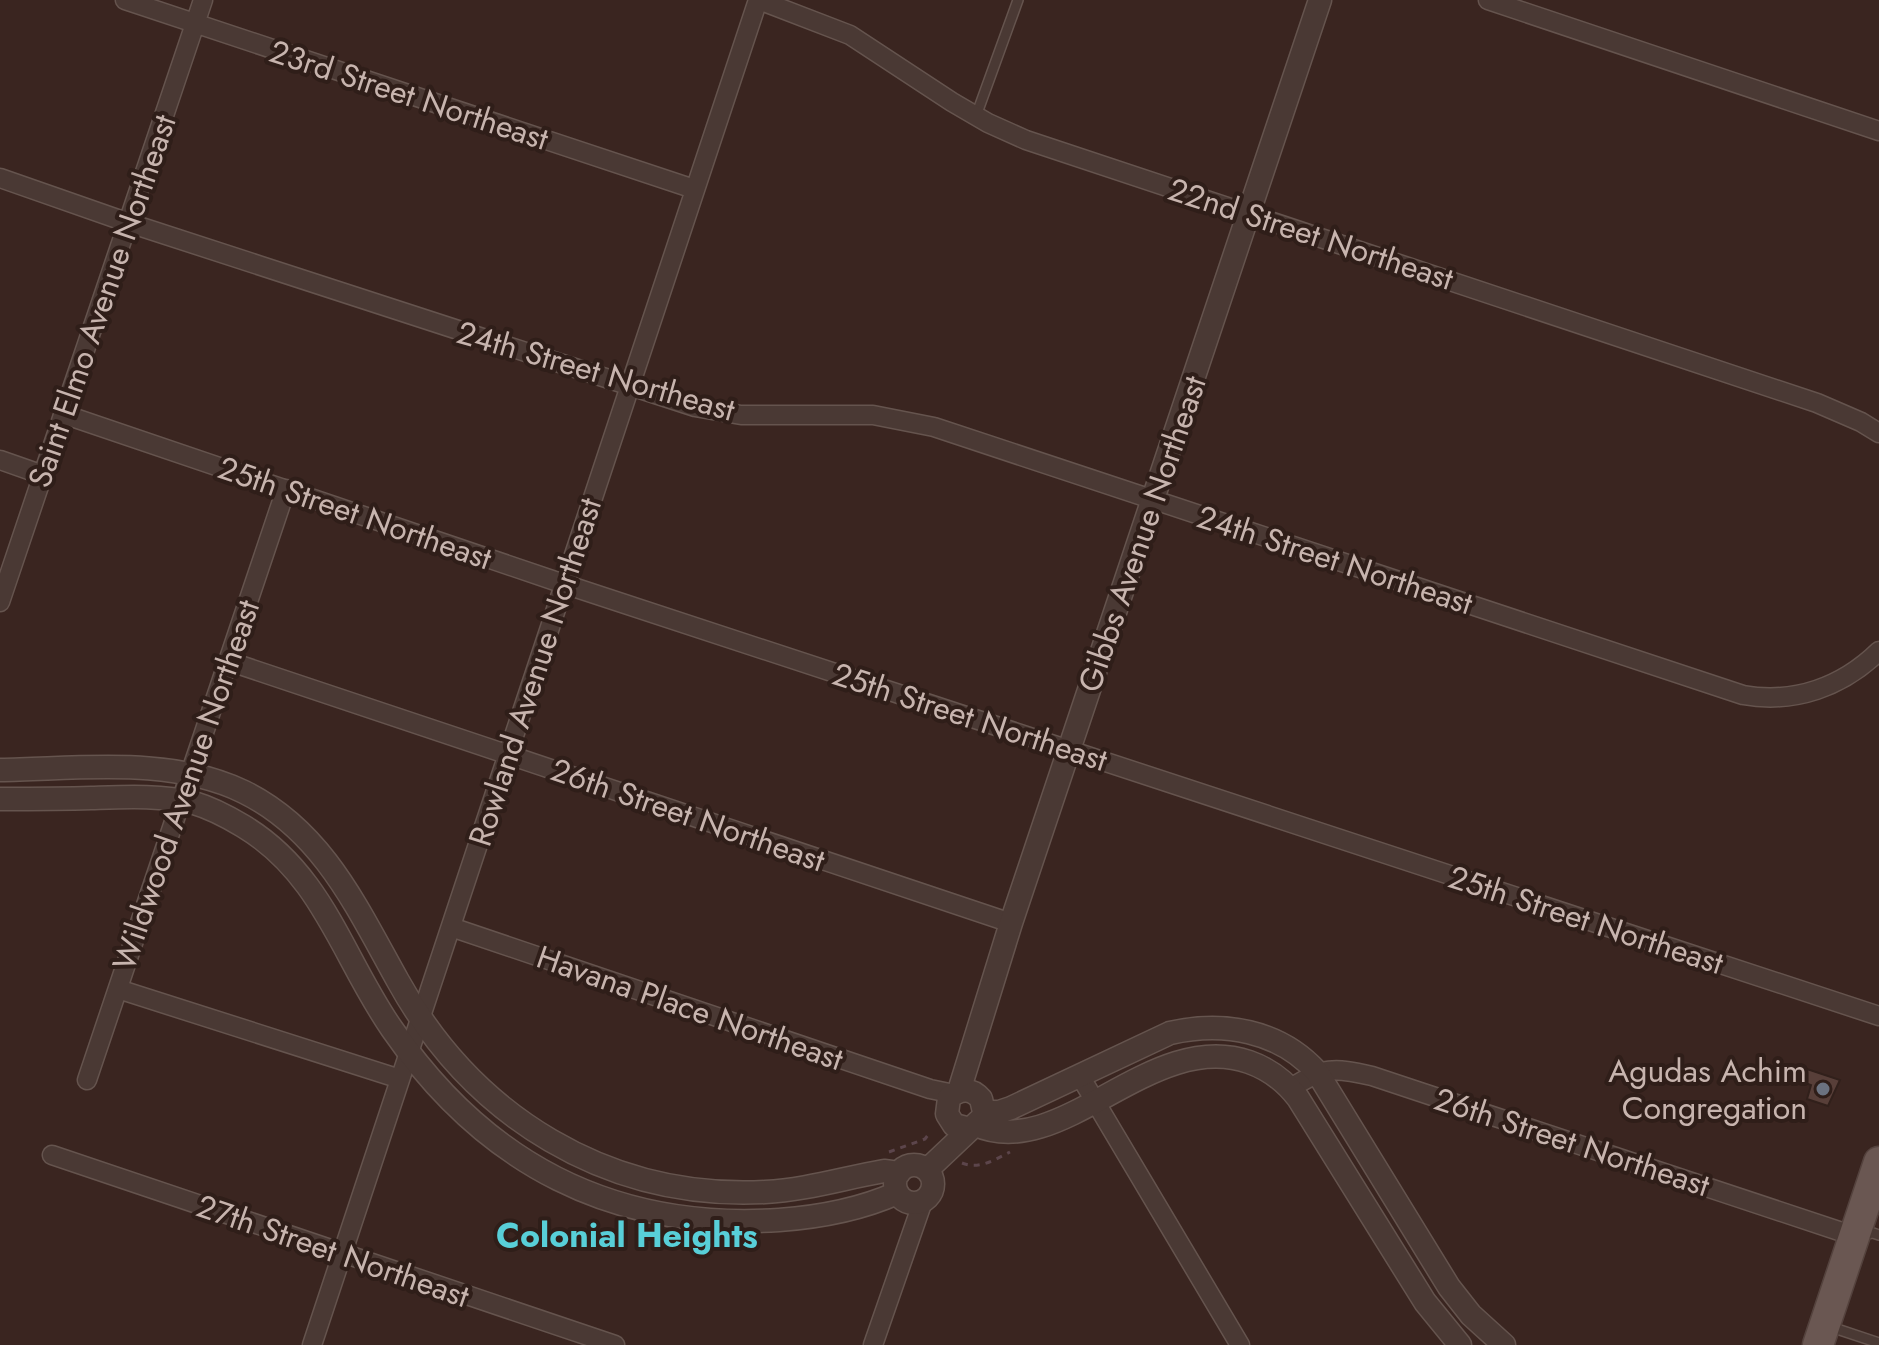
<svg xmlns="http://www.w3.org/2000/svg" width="1879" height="1345" font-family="Jost,sans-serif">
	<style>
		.building { fill: #583f39; stroke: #31201b; stroke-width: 2 }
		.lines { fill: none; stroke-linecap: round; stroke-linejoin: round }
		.service-casing { stroke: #65544e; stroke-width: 12 }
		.minor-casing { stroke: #65544e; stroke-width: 21 }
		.tertiary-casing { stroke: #65544e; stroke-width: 25 }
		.primary-casing { stroke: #54423d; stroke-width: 33 }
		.path { stroke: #5c454b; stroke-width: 3; stroke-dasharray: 6 6; stroke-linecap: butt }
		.service { stroke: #4a3934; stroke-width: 9 }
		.minor { stroke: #4a3934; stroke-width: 18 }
		.tertiary { stroke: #4a3934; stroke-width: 22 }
		.primary { stroke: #6a5752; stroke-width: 30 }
		.worship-dot { fill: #6b7280; stroke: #2f1e19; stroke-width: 3 }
		.labels { text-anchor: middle; stroke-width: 8; stroke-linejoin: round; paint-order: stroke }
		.street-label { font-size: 32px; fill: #c7b4ae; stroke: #2f1e19 }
		.poi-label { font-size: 32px; fill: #c7b4ae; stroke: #2f1e19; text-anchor: end }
		.neighbourhood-label { font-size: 34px; font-weight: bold; fill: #58cfd8; stroke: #2f1e19 }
	</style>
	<rect width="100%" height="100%" fill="#3a2520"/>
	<!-- building -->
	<path class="building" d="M1804,1068L1840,1080L1828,1106L1807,1099L1811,1085L1800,1081Z"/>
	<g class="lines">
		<!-- service casing -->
		<g class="service-casing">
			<path id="service" d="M976,116L1018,0
				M1859,1235L1873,1233L1879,1235
				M1828,1326L1879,1343"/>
		</g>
		<!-- minor casing -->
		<g class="minor-casing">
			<path id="minor" d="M125,0L694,189
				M759,0L850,35L952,102L988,123L1026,140L1817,403L1861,422L1879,433
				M1488,0L1879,131
				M0,178L129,223L695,407L741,415H873L934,427L1743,695C1795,704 1842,687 1879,651
				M63,414L564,584L1879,1016
				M0,460L43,475
				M0,602L203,0
				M228,661L1011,923
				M451,927L930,1089L954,1094
				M118,989L400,1079
				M1080,1076L1240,1345
				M87,1080L286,489
				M1291,1088C1324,1067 1333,1067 1372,1076L1854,1236
				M52,1155L615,1345
				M312,1345L758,0
				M873,1345L923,1201"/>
		</g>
		<!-- tertiary casing -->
		<g class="tertiary-casing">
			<path id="tertiary" d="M0,770C80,769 170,756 244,792C323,831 357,908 398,981C473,1117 608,1200 765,1192C806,1190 844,1178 884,1171L899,1173
				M0,799C30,799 61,799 91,798C124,797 161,795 194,803C211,808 228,817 243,826C323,874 342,957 392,1029C485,1164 614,1231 779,1220C820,1217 859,1210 897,1193
				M959,1091L1011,923L1320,0
				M984,1112H999L1011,1108L1170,1033C1223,1021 1279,1030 1317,1072L1449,1287L1471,1315L1504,1345
				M976,1125C1061,1163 1151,1028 1249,1062C1269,1069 1285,1081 1298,1098L1425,1302L1460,1345
				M895 1184a19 19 0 1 1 38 0a19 19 0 1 1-38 0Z
				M927,1170L982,1118L984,1112L981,1099C972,1088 960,1088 949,1098L947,1114L954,1125L966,1128L973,1127"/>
		</g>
		<!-- primary casing -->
		<g class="primary-casing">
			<path id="primary" d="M1818,1345L1879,1162"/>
		</g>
		<!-- path -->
		<path class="path" d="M889,1152L925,1139L928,1135L932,1137
			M962,1163C979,1170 994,1160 1010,1152"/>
		<!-- service -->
		<use href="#service" class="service"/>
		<!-- minor -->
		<use href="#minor" class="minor"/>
		<!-- tertiary -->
		<use href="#tertiary" class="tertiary"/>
		<!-- primary -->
		<use href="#primary" class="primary"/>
	</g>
	<!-- markers -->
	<circle class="worship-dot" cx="1823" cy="1089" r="8"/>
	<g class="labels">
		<!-- street labels -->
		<g class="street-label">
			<text transform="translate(409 95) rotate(18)" y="11">23rd Street Northeast</text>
			<text transform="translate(1311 234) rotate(18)" y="11">22nd Street Northeast</text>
			<text transform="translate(102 301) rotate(-71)" y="11">Saint Elmo Avenue Northeast</text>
			<text transform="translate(596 371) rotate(16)" y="11">24th Street Northeast</text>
			<text transform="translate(355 513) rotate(19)" y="11">25th Street Northeast</text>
			<text transform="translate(1142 534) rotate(-71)" y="11">Gibbs Avenue Northeast</text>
			<text transform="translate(1335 560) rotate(18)" y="11">24th Street Northeast</text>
			<text transform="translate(535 672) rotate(-72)" y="11">Rowland Avenue Northeast</text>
			<text transform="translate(970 717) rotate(18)" y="11">25th Street Northeast</text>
			<text transform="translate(186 785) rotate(-71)" y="11">Wildwood Avenue Northeast</text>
			<text transform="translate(688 815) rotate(19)" y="11">26th Street Northeast</text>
			<text transform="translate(1586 920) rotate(18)" y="11">25th Street Northeast</text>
			<text transform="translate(690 1008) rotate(19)" y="11">Havana Place Northeast</text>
			<text transform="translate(1572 1142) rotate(18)" y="11">26th Street Northeast</text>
			<text transform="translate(333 1251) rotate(19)" y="11">27th Street Northeast</text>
		</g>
		<!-- poi labels -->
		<g class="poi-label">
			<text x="1807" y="1082">Agudas Achim<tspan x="1807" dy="37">Congregation</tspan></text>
		</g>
		<!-- neighbourhood labels -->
		<g class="neighbourhood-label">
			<text x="627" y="1247">Colonial Heights</text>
		</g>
	</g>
</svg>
